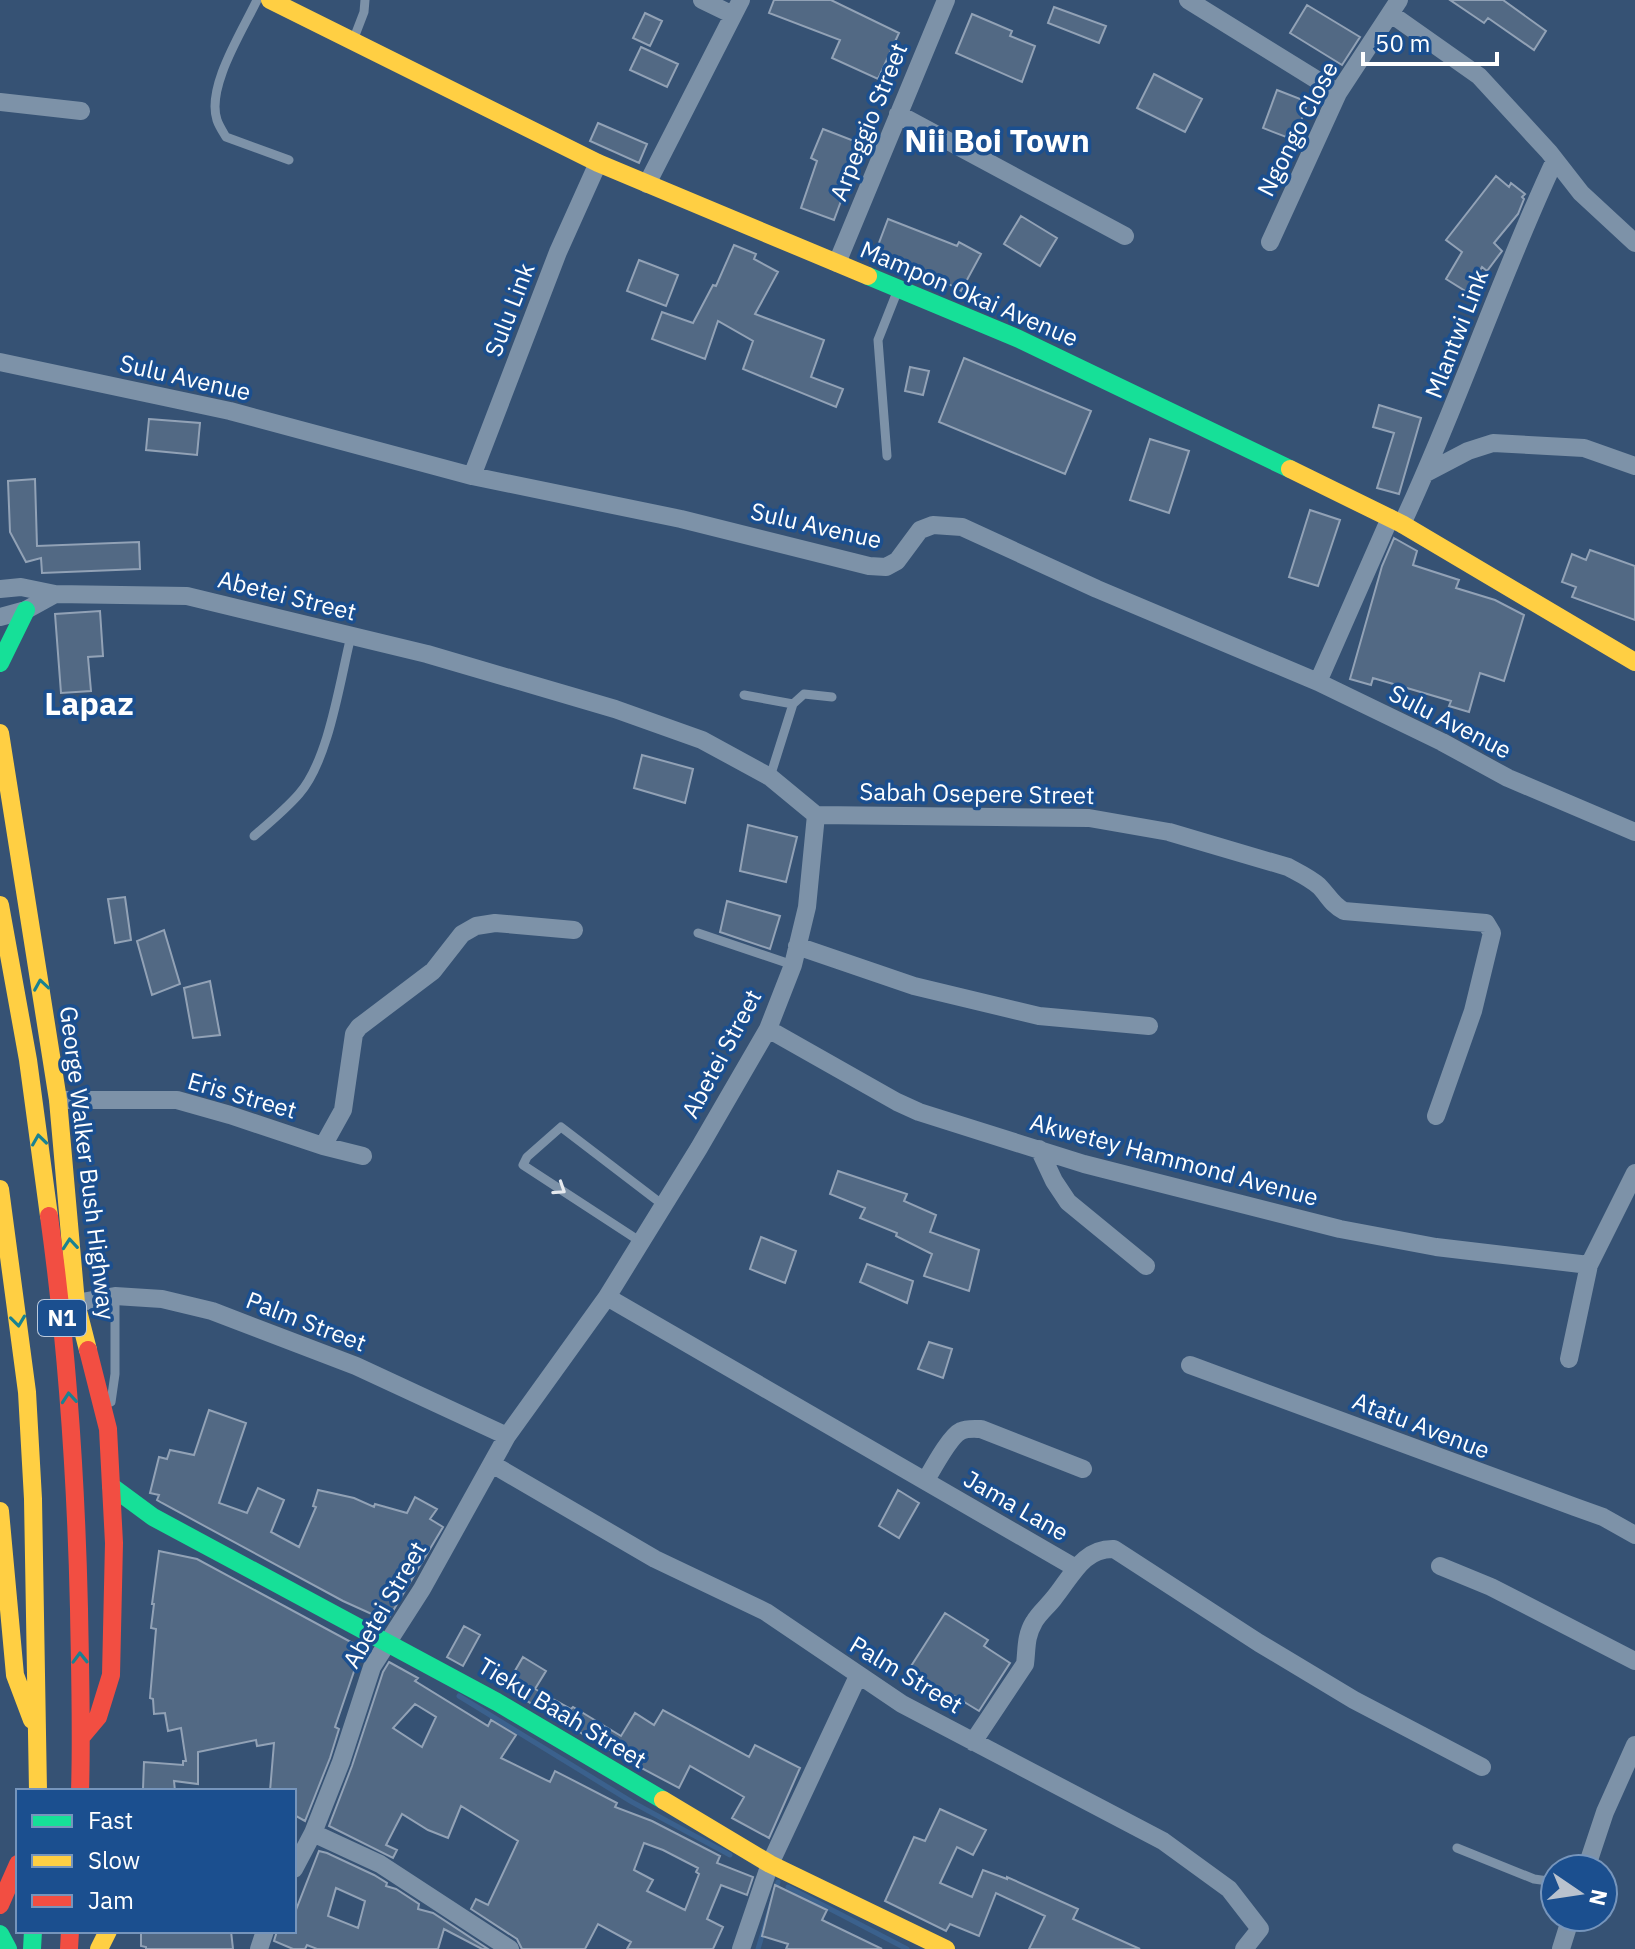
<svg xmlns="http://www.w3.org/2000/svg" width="1635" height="1949" font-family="'IBM Plex Sans',sans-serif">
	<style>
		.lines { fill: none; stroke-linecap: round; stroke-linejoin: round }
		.stream { stroke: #3b618d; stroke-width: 5 }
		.building { fill: #526984; stroke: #92a2b6; stroke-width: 2; fill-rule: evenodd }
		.lane { stroke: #7d92a8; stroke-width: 9 }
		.street { stroke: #7d92a8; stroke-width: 18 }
		.fast { stroke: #16e098; stroke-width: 18 }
		.slow { stroke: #ffcf43; stroke-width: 18 }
		.jam { stroke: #f24e42; stroke-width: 18 }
		.oneway { stroke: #198292 }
		.oneway2 { stroke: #e5e9ee }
		.labels { text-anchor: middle; stroke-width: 7; stroke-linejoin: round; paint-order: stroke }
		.shield { fill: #1b4f8f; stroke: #bbcadd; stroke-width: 2 }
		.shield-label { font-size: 22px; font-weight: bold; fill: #fff }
		.street-label { font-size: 24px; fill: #fff; stroke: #1b4f8f }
		.district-label { font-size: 32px; font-weight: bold; fill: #fff; stroke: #1b4f8f }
	</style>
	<rect width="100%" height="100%" fill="#365274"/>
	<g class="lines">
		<!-- stream -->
		<path class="stream" d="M459,1696L632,1802L730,1855
			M788,1887L907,1949
			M758,1949L778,1882"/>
	</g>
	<!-- building -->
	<path class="building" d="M774,0H831L899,33L878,79L832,58L840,40L769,13Z
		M1450,0H1503L1546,31L1534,50L1488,18L1484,23Z
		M1307,5L1360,37L1342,65L1290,33Z
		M1054,7L1106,26L1099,43L1048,23Z
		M645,13L662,21L650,46L633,38Z
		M972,14L1012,31L1010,36L1035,46L1022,82L956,53Z
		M641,47L678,64L667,87L630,70Z
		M1154,74L1202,99L1185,132L1137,108Z
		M1277,90L1308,102L1294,140L1263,128Z
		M598,123L647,144L639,163L590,141Z
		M823,129L862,144L834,220L801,208L817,161L811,158Z
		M1496,176L1509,187L1511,183L1525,194L1522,197L1524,199L1518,214L1494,243L1502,251L1487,271L1482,267L1467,292L1446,279L1462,252L1446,240Z
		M1021,216L1057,238L1040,266L1004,244Z
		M888,219L957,246L959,242L981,254L961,291L936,277L935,280L874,256Z
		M734,245L756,254L754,259L778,272L755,314L824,340L811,377L843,389L836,407L743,369L753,341L718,321L705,359L652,339L662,312L693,323L713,285L716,286Z
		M639,260L678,275L666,306L627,291Z
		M964,358L1091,411L1065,474L939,422Z
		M910,367L929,371L923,395L905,391Z
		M1379,405L1421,418L1399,494L1377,488L1394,433L1373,427Z
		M149,419L200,423L197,455L146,450Z
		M1150,439L1189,451L1169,513L1130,500Z
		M35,479L37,546L139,542L140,569L42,573L41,558L26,562L10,532L8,481Z
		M1310,510L1340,520L1318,586L1289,577Z
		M1394,538L1417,551L1413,565L1459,580L1456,588L1495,600L1524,615L1504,681L1480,673L1469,712L1449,706L1451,701L1373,678L1371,685L1350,679L1382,566Z
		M1590,550L1635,566V620L1572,597L1576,587L1562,582L1572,554L1586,560Z
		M100,611L103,656L88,657L91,691L61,693L55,614Z
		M642,755L693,769L685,803L634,788Z
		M748,825L797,837L786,882L740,871Z
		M125,897L131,940L115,943L108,899Z
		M727,901L780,916L770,949L720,932Z
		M164,930L180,984L152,995L137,941Z
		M210,981L220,1035L193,1038L184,988Z
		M838,1171L907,1194L904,1201L936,1215L930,1232L979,1250L969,1291L924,1276L932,1254L896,1236L897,1233L860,1218L865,1208L830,1194Z
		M761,1237L796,1251L785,1283L750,1269Z
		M867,1264L913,1281L907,1303L860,1282Z
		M929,1342L952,1349L943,1378L918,1369Z
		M209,1410L246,1423L219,1503L247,1513L258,1488L284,1500L271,1532L299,1547L316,1507L313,1506L318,1490L354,1498L374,1507L375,1504L407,1513L415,1497L437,1509L430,1519L443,1527L387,1621L343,1601L162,1503L157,1500L159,1495L150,1493L159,1457L167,1459L170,1450L194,1455Z
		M898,1490L919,1503L899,1538L879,1526Z
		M159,1551L197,1559L362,1648L335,1727L339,1729L330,1758L305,1821L294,1815V1791H270L274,1743L257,1746L256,1740L198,1752V1784L174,1781L175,1791L143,1789L144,1762L183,1765V1761H186L181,1728L168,1731L165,1713L154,1714L153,1699L150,1698L156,1629L151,1628L154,1604H152Z
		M945,1613L988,1640L984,1646L1010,1663L979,1711L951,1694L946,1702L906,1674Z
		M464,1626L480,1635L463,1666L447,1657Z
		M523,1657L546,1671L535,1689L571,1709L573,1707L621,1736L635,1713L654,1725L663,1710L749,1757L755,1745L800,1768L769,1838L732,1818L744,1797L732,1790L690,1766L679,1788L630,1762L505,1688Z
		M389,1662L418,1678L415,1681L488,1726L491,1720L516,1735L501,1758L550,1782L555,1771L617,1803L615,1807L652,1821L720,1856L717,1863L753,1877L747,1895L721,1885L707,1919L723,1927L713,1949H627L631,1942L598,1924L585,1949H522L517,1939L471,1909L476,1899L488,1905L518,1841L461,1806L448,1838L428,1830L402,1814L386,1845L397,1850L393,1858L329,1826L352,1766L383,1672ZM415,1704L436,1717L422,1747L393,1728ZM644,1843L663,1850L698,1868L696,1872L699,1874L685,1910L647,1891L653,1880L634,1870Z
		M940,1809L986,1830L973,1855L957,1847L940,1883L972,1897L983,1870L1007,1879V1877L1078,1909L1073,1919L1140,1949H1029L1045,1916L996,1893L979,1936L950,1924L946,1931L885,1901L914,1837L925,1841Z
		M319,1851L327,1853L374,1875L387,1883L386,1886L396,1889L419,1904L418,1909L433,1913L488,1949H482L444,1929L438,1949H317L307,1945L305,1949H293L274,1941L277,1931H294V1915ZM336,1888L365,1901L358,1928L328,1916Z
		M775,1885L827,1910L822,1920L882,1949H786L788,1944L762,1936Z
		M141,1931H231L233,1949H146V1947L141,1946Z"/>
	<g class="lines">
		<!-- lane -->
		<path class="lane" d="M257,0C243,30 206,87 217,120C219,126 223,132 226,137L289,160
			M354,38L364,12L365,0
			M887,456L878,340L897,292
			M744,695L793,704
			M770,777L793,704L804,694L832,697
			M254,836C269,823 286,809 299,794C329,760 340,680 351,636
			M698,933L793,965
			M641,1242L523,1165L527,1157L561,1127L663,1205
			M111,1402L115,1374V1296
			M1457,1848L1534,1879L1555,1882"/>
		<!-- street -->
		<path class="street" d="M702,0L733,15
			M1188,0L1338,93
			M1391,14L1479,76L1549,152L1581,193L1635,243
			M0,102L81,111
			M898,114L1125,236
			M647,184L741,0
			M1270,242L1338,93L1399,0
			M837,263L946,0
			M0,362L230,411L472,476L681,519L869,566L886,567L897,561L920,530L933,525L962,527L1097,589L1318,682L1442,742L1508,778L1635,832
			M1426,473L1468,451L1493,443L1584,448L1635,466
			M472,476L558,252L598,163
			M1402,524C1458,405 1499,279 1555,160
			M0,589L21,587L55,594L187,596L427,654L615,709L702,740L770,777L816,815
			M0,617L26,610L55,594
			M1318,682L1390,518
			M816,815L1089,818L1169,832L1288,867C1299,873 1310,878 1319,886C1328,895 1332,905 1344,911L1486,923L1492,933L1473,1011L1436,1116
			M797,946L914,986L1039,1016L1149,1026
			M768,1029L897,1102L919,1112L1084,1164L1340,1229L1436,1247L1589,1265
			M58,1100H177L230,1115L323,1146L363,1156
			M323,1146L343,1110L354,1034L359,1027L433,971L462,934L476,926L495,923L574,930
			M1039,1149L1054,1181L1068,1202L1146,1266
			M607,1297L1074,1567
			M76,1303L115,1296L162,1299L212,1311L356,1366L507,1436
			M1569,1359L1589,1265L1635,1173
			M1190,1365L1575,1507L1603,1517L1635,1535
			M492,1464L655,1559L766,1612L902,1704L1163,1841L1229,1889L1260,1929L1244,1949
			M926,1480C933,1468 950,1436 961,1431C967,1428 975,1429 981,1429L1083,1469
			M1440,1566L1491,1587L1635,1661
			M973,1742L1025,1664C1027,1650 1025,1637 1034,1622C1039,1613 1048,1606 1054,1598C1072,1576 1083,1548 1114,1549L1259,1643L1354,1700L1482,1767
			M313,1833L380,1864L510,1949
			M294,1869L313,1833L341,1762L372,1667L422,1589L507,1436L607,1297L699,1148L768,1029L793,965L807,907L816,815
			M1586,1869L1605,1812L1635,1745
			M259,1949L265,1931
			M741,1949L770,1864L858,1676
			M1561,1949L1571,1917"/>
		<!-- fast -->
		<path class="fast" d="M868,276L1019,339L1290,469
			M0,663L26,610
			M111,1486L153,1517L497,1702L663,1800
			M0,1934L8,1949
			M32,1949L33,1931"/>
		<!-- slow -->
		<path class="slow" d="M270,0L598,163L868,276
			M1290,469L1402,524L1635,662
			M0,733L58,1100L76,1303L88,1350
			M0,905L28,1060L49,1216
			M0,1189L27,1392L33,1499L38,1791
			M0,1511L15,1675L32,1720
			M663,1800L770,1864L946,1949
			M99,1949L108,1931"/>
		<!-- jam -->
		<path class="jam" d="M49,1216C67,1346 76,1477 79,1609C80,1670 82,1730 80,1791
			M82,1736L98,1717L111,1675L114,1543L108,1429L88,1350
			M0,1905L18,1864
			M69,1949L70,1931"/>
	</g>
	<!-- one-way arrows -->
	<defs><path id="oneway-chevron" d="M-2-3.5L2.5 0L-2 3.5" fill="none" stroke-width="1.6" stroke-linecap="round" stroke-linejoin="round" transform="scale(2)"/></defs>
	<g class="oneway">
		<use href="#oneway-chevron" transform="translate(41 985) rotate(-99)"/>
		<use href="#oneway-chevron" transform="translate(39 1140) rotate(-98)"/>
		<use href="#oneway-chevron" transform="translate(70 1244) rotate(-95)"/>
		<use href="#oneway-chevron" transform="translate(18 1321) rotate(83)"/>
		<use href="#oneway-chevron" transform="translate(69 1398) rotate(-95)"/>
		<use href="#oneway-chevron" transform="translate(80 1658) rotate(-91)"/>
	</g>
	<use class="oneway2" href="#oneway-chevron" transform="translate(560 1189) rotate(33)"/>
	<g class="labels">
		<!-- shield labels -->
		<rect class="shield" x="38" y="1300" width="48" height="36" rx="6"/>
		<g class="shield-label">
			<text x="62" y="1326">N1</text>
		</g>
		<!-- street labels -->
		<g class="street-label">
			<text transform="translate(869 122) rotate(-68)" y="8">Arpeggio Street</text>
			<text transform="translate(1298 129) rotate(-63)" y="8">Ngongo Close</text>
			<text transform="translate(969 294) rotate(23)" y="8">Mampon Okai Avenue</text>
			<text transform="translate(510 310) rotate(-69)" y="8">Sulu Link</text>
			<text transform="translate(1457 334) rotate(-69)" y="8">Mlantwi Link</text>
			<text transform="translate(185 378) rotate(13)" y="8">Sulu Avenue</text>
			<text transform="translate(816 526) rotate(13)" y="8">Sulu Avenue</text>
			<text transform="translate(287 596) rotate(14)" y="8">Abetei Street</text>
			<text transform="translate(1450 722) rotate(27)" y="8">Sulu Avenue</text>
			<text transform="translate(977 794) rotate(1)" y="8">Sabah Osepere Street</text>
			<text transform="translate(722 1054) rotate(-62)" y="8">Abetei Street</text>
			<text transform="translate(242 1096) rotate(16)" y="8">Eris Street</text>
			<text transform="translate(1174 1160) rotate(15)" y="8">Akwetey Hammond Avenue</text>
			<text transform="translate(87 1163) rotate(83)" y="8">George Walker Bush Highway</text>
			<text transform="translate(306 1322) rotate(21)" y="8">Palm Street</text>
			<text transform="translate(1421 1426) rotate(21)" y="8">Atatu Avenue</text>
			<text transform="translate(1016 1506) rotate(30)" y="8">Jama Lane</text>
			<text transform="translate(385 1605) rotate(-60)" y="8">Abetei Street</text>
			<text transform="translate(906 1675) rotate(31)" y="8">Palm Street</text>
			<text transform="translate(562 1713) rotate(31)" y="8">Tieku Baah Street</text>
		</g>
		<!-- district labels -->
		<g class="district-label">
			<text x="997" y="152">Nii Boi Town</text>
			<text x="89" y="715">Lapaz</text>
		</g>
	</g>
	<!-- legend -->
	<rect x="16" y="1789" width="280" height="144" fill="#1b4f8f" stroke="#7695bc" stroke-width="2"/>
	<rect x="32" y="1815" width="40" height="12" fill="#16e098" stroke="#7695bc" stroke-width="2"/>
	<text x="88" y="1829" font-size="24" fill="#ffffff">Fast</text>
	<rect x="32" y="1855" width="40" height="12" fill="#ffcf43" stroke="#7695bc" stroke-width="2"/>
	<text x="88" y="1869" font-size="24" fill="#ffffff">Slow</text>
	<rect x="32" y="1895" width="40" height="12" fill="#f24e42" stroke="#7695bc" stroke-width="2"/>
	<text x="88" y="1909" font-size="24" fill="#ffffff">Jam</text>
	<!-- north arrow -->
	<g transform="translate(1579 1893) rotate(103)"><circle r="38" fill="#1b4f8f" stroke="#7695bc" stroke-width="2"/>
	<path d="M0-6L14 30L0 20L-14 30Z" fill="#b9c2ce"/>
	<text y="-12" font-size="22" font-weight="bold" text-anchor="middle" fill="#ffffff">N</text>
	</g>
	<!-- scale -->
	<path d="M1363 52v12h134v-12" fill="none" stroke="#ffffff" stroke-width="4"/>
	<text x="1375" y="52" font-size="24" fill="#ffffff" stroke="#1b4f8f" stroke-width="6" paint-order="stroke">50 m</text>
</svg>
